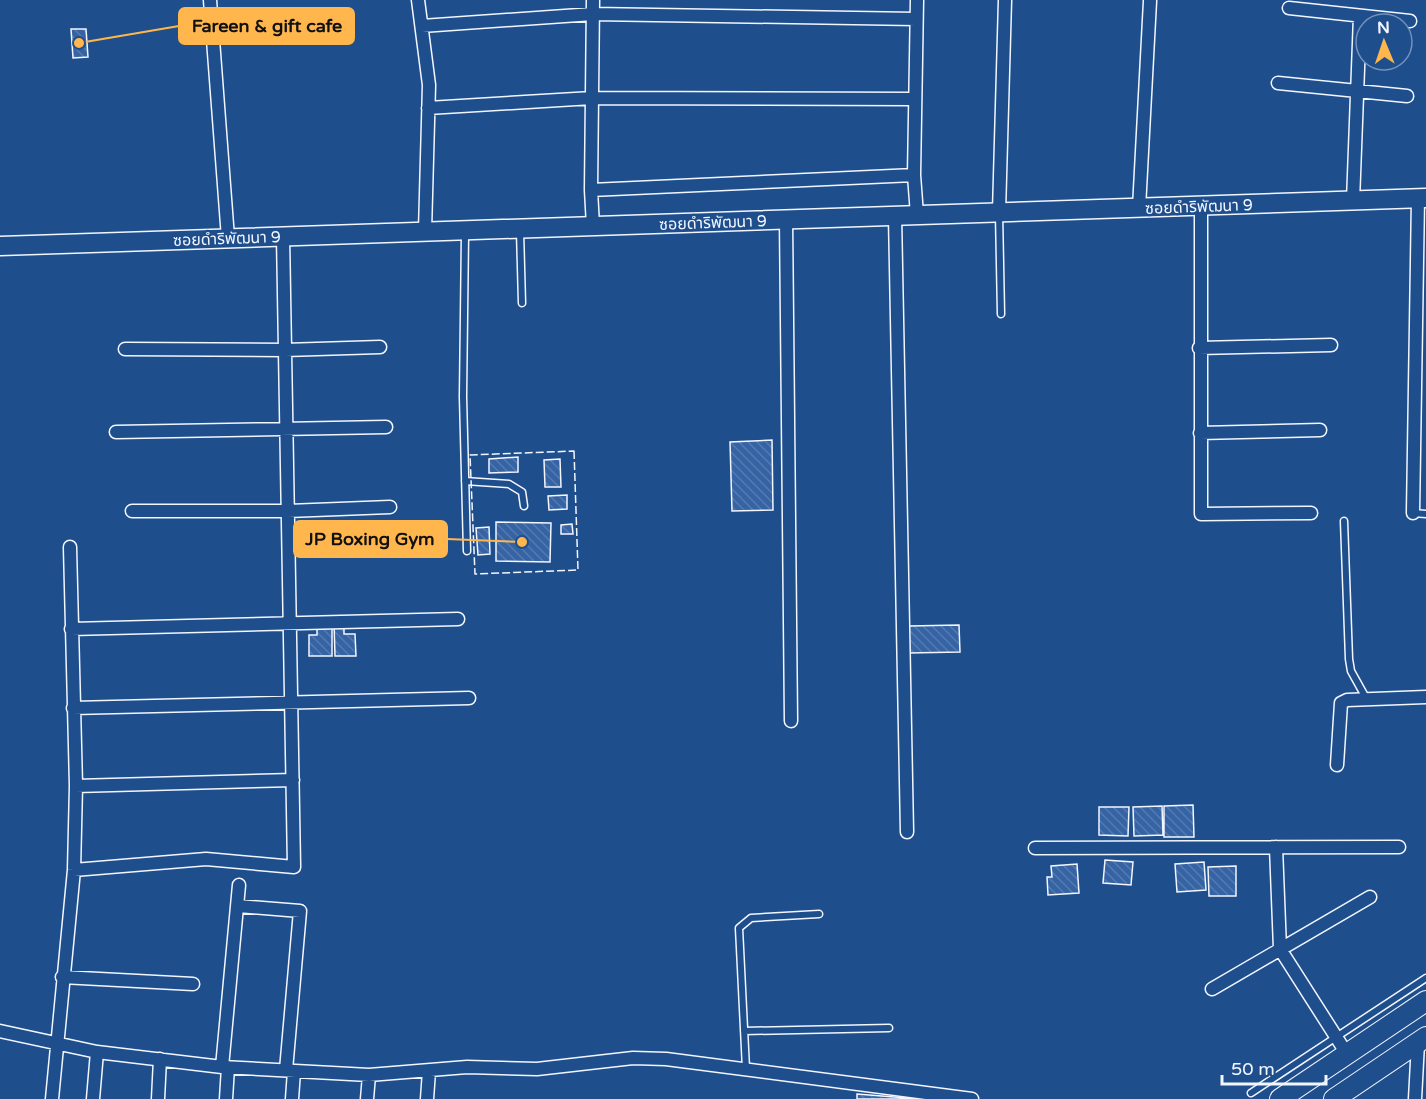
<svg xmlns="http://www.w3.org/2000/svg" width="1426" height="1099" font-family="'Varela Round','Noto Sans Thai',sans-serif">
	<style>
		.building { fill: url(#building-back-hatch); stroke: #f2f6ff; stroke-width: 1.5 }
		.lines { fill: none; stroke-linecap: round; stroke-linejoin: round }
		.lane-casing { stroke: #f2f6ff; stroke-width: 9 }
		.street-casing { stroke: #f2f6ff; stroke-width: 15 }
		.secondary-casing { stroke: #f2f6ff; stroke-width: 21 }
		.primary-casing { stroke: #f2f6ff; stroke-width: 22 }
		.lane { stroke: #1f4e8c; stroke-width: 6 }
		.street { stroke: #1f4e8c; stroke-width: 12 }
		.secondary { stroke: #1f4e8c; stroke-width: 18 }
		.primary { stroke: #1f4e8c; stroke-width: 20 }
		.fence { stroke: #f2f6ff; stroke-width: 1.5; stroke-dasharray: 8 3; stroke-linecap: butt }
		.labels { text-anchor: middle; stroke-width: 4.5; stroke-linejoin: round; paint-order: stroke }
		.street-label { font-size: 16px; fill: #f2f6ff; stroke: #1f4e8c }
		.leader { fill: none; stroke: #ffb74d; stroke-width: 2 }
		.callout-dot { fill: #ffb74d; stroke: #1f4e8c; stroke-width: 2 }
		.callout { fill: #ffb74d; stroke: #ffb74d; stroke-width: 2 }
		.callout-label { font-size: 18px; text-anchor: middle; font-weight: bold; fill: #111 }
	</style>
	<defs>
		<pattern id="building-back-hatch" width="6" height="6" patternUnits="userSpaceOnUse" patternTransform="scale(1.5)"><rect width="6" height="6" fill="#3563a3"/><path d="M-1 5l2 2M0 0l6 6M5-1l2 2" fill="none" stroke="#537ab1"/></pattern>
	</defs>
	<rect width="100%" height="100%" fill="#1f4e8c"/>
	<!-- building -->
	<path class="building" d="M71,29H86L88,57L73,58Z
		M772,440L773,510L732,511L730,442Z
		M518,457V472L489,473V459Z
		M560,459L561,487H545L544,460Z
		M567,495V509L549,510L548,496Z
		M496,522L551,523L550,562L496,561Z
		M572,524L573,534H561V525Z
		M489,527L490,554L478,555L476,528Z
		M334,623H344V634H355L356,656H335Z
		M317,624H332V656H309V635H317Z
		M959,625L960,652L909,653V626Z
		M1193,805L1194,837H1164V806Z
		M1162,806L1163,835L1134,836L1133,807Z
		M1099,807H1129L1128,836L1099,835Z
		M1105,860L1133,862L1131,885L1103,883Z
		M1204,862L1206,890L1177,892L1175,864Z
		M1077,864L1079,893L1048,895L1047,877H1052L1051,866Z
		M1236,866V896H1209L1208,867Z
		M857,1094L919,1099H857Z"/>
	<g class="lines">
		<!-- lane casing -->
		<g class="lane-casing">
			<path id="lane" d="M999,213L1001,314
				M520,231L522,303
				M465,234L463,397L467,551
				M465,481L509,484L522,492L524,506
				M1413,513L1426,514
				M1344,521L1349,659L1351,671L1366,698
				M744,1031L889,1028
				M746,1069L739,928L751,918L819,914
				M1251,1093L1426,978"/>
		</g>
		<!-- street casing -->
		<g class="street-casing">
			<path id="street" d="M210,0L228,238
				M418,0L429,85L425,231
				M917,0L914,175L917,215
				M1289,8L1410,21
				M422,26L593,14L916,19
				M1278,83L1407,96
				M428,108L592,98L915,99
				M591,190L914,175
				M1353,201L1360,16
				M1201,206V514L1311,513
				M1139,208L1150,1
				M999,212L1005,0
				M895,216L907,832
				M786,219L791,721
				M593,226L591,190L593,0
				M1199,348L1331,345
				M125,349L285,350L380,347
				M116,432L386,427
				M1200,433L1320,430
				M132,511H288L390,507
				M1413,513L1418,198
				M71,629L458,619
				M73,708L469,698
				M1337,765L1341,703L1347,700L1426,697
				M76,786L293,780
				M1276,847L1280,949L1347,1054
				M1035,848L1399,847
				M74,870L206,859L294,867L283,236
				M238,906L300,911L286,1070
				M62,977L193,984
				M1212,989L1370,897
				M0,1031L97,1052L222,1067L369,1075L467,1067L537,1069L633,1058L666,1059L972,1099
				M222,1067L239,885
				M52,1099L74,870L76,786L70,547
				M93,1099L97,1052
				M158,1099L160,1059
				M226,1099L228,1067
				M292,1099L294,1071
				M367,1099L369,1075
				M427,1099L429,1071
				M1415,1099L1418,1043"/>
		</g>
		<!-- secondary casing -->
		<g class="secondary-casing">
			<path id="secondary" d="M0,246L1426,198"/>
		</g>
		<!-- primary casing -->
		<g class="primary-casing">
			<path id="primary" d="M1280,1099L1426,1001
				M1334,1099L1426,1037"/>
		</g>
		<!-- lane -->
		<use href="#lane" class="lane"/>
		<!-- street -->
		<use href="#street" class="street"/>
		<!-- secondary -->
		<use href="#secondary" class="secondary"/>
		<!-- primary -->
		<use href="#primary" class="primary"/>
		<!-- fence -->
		<path class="fence" d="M574,451L578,570L475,574L470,455Z"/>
	</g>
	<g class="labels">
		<!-- street labels -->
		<g class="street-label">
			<text transform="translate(1199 206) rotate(-2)" y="6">ซอยดำริพัฒนา 9</text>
			<text transform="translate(713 222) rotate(-2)" y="6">ซอยดำริพัฒนา 9</text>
			<text transform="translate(227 238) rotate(-2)" y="6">ซอยดำริพัฒนา 9</text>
		</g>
	</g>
	<!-- callouts -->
	<path class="leader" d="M79 43L179 26M522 542L447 539"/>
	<g class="callout-dot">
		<circle cx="79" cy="43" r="6"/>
		<circle cx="522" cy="542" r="6"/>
	</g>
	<g class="callout">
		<rect x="179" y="8" width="175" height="36" rx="6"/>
		<rect x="294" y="521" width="153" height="36" rx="6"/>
	</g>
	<g class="callout-label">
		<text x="267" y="32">Fareen &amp; gift cafe</text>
		<text x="370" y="545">JP Boxing Gym</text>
	</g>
	<!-- north arrow -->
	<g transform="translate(1384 42) rotate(358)"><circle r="28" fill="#1f4e8c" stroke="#7391ba" stroke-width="1.5"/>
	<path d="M0-4.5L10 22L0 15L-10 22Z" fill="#ffb74d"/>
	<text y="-9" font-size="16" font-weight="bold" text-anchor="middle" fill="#f2f6ff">N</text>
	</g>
	<!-- scale -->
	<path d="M1222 1075v9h104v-9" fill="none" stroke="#f2f6ff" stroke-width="3"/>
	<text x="1231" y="1075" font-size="18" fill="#f2f6ff" stroke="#1f4e8c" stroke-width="4.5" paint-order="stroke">50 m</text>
</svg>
